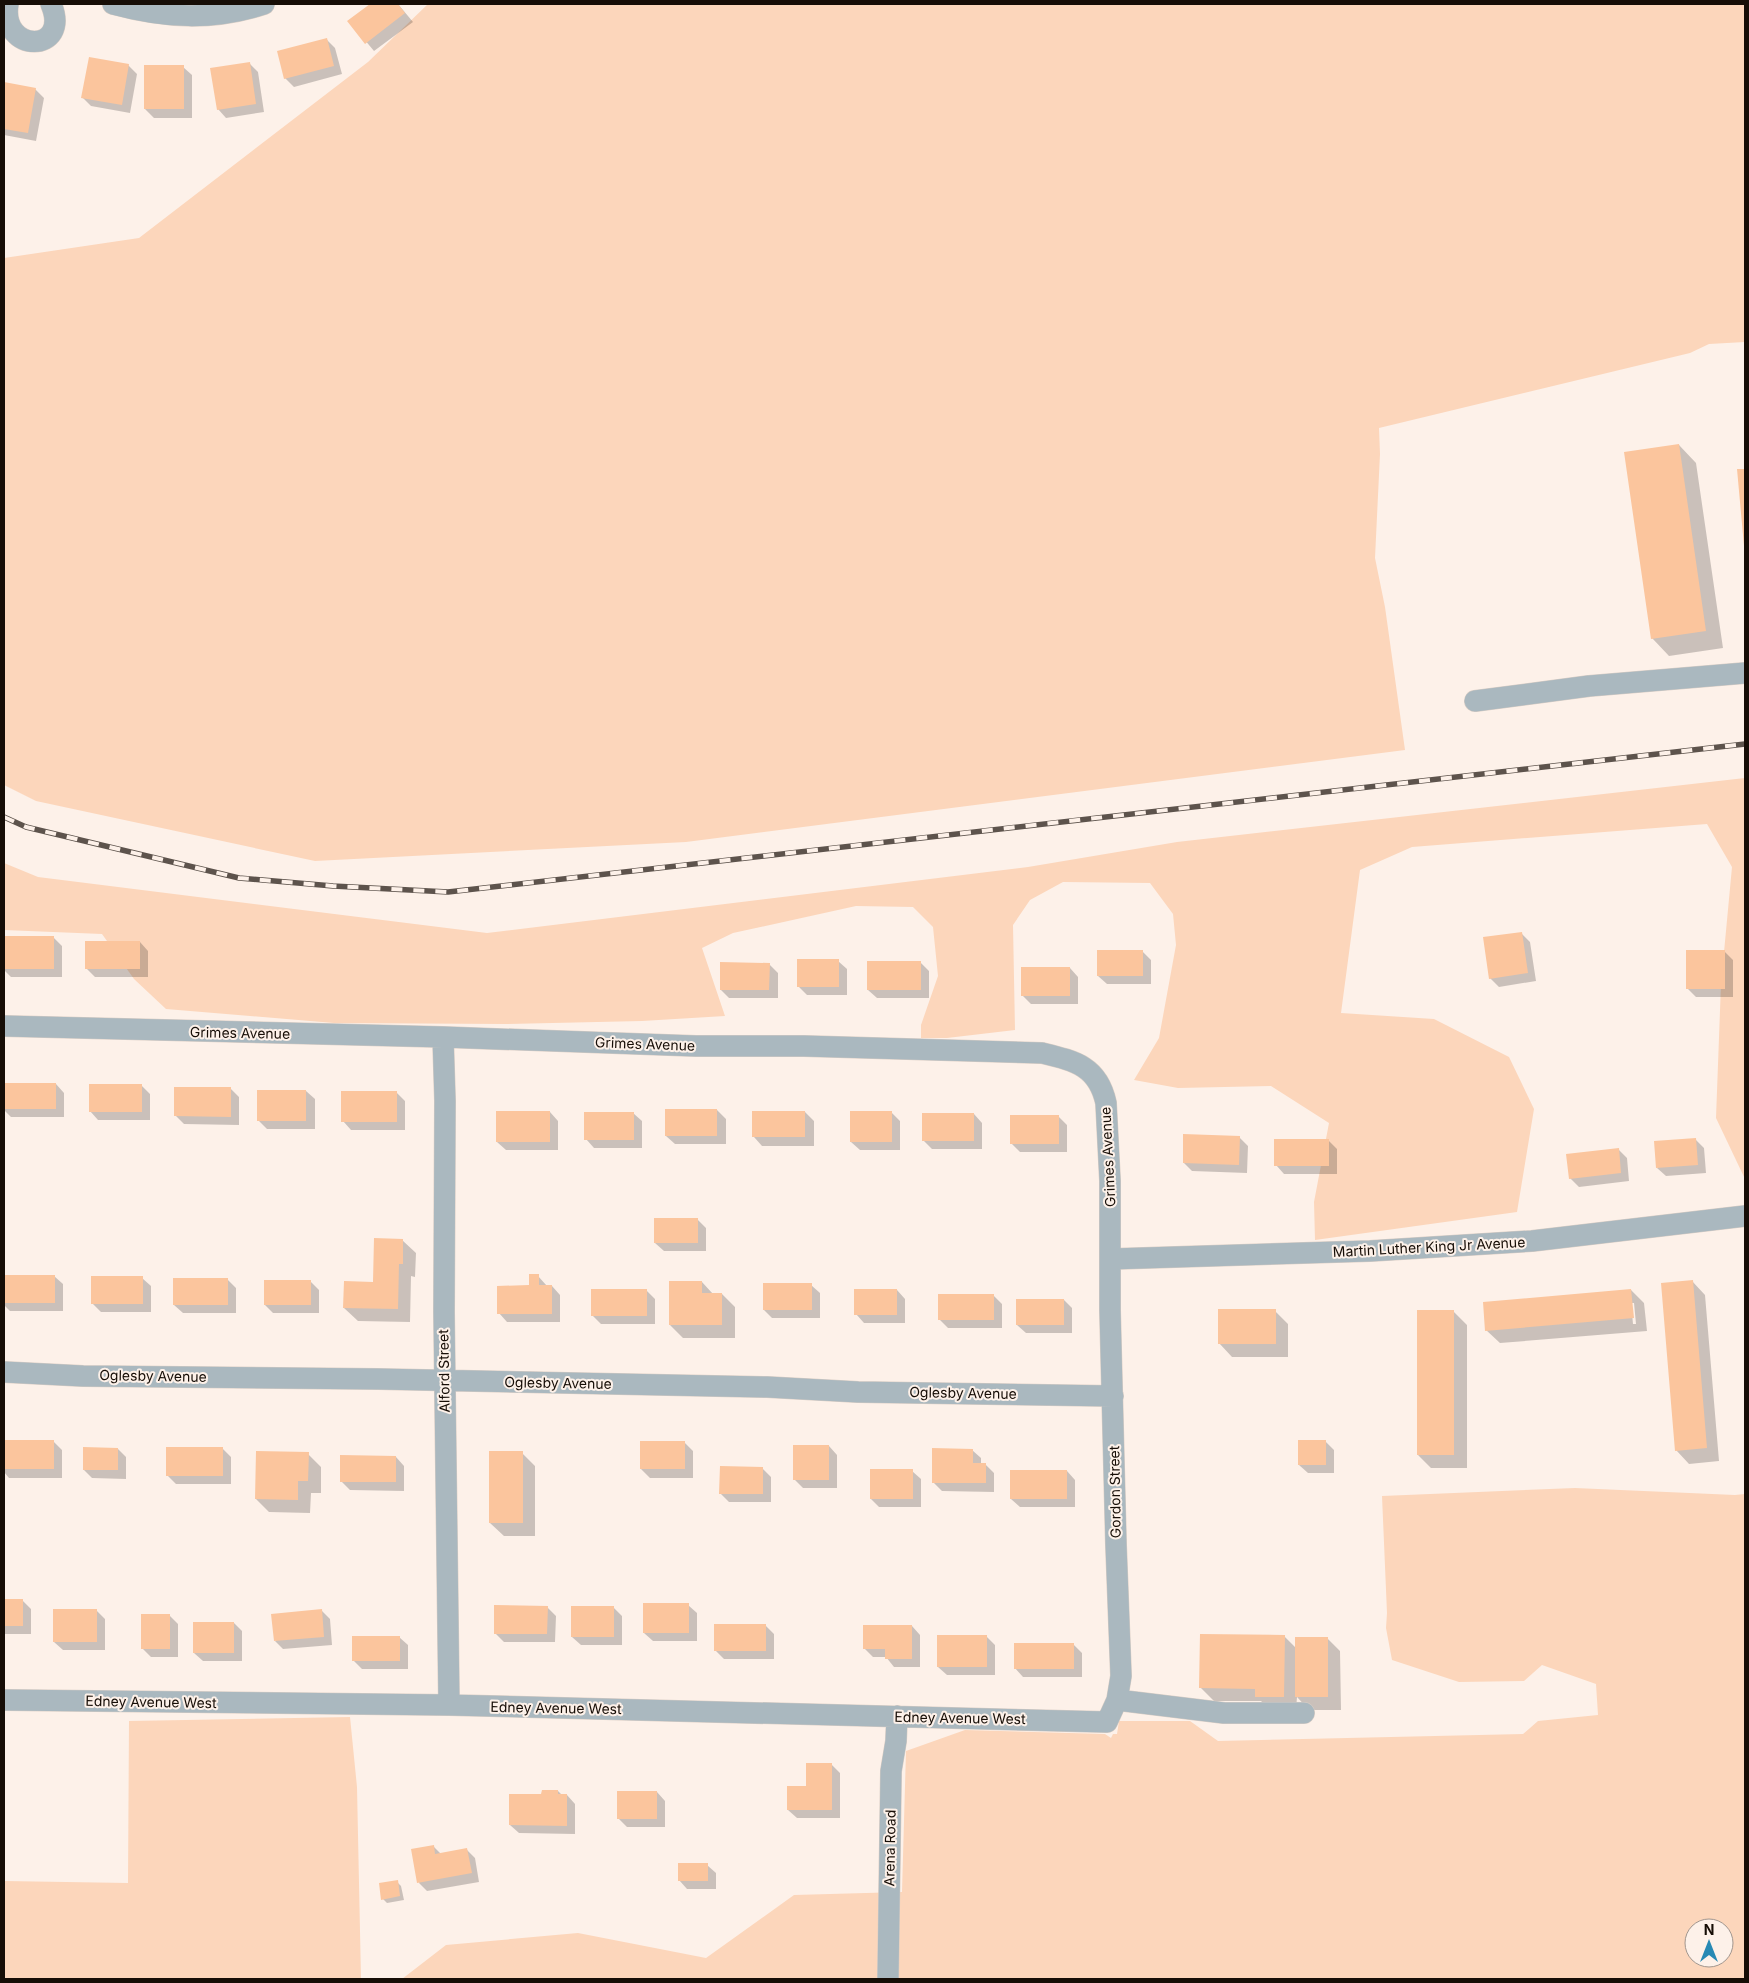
<svg xmlns="http://www.w3.org/2000/svg" width="1749" height="1983" font-family="Inter,sans-serif">
	<style>
		.green { fill: #fcd6bb; fill-rule: evenodd }
		.shadow { fill: #0003; fill-rule: evenodd }
		.building { fill: #fbc59d }
		.lines { fill: none; stroke-linecap: round; stroke-linejoin: round }
		.minor-casing { stroke: #d8cdc5; stroke-width: 22 }
		.minor { stroke: #aab8bf; stroke-width: 21 }
		.rail-casing { stroke: #5d534c; stroke-width: 5.5 }
		.rail { stroke: #fdf1e9; stroke-width: 4; stroke-dasharray: 11; stroke-linecap: butt }
		.labels { text-anchor: middle; stroke-width: 4; stroke-linejoin: round; paint-order: stroke }
		.street-label { font-size: 14px; fill: #160d06; stroke: #fdf1e9 }
	</style>
	<rect width="100%" height="100%" fill="#fdf1e9"/>
	<!-- green -->
	<path class="green" d="M428,4H1745V342L1709,344L1690,353L1379,428L1380,454L1375,558L1385,607L1405,750L686,842L315,861L36,801L4,785V258L139,238L368,62Z
		M1745,778V1179L1716,1118L1721,984L1732,867L1707,824L1412,847L1360,870L1341,1013L1434,1019L1509,1057L1534,1109L1517,1212L1315,1240L1314,1202L1329,1123L1271,1086L1178,1088L1134,1080L1159,1038L1176,945L1173,914L1150,883L1063,882L1030,900L1013,925L1015,1030L947,1038H921V1025L938,976L933,927L913,907L856,906L733,933L702,948L725,1016L642,1021L505,1024L334,1023L166,1009L134,979L102,934L4,930V863L38,877L487,933L1028,867L1177,842Z
		M1575,1488L1735,1495L1745,1494V1979H402L446,1945L578,1933L706,1958L794,1895L902,1892L906,1751L965,1730L1105,1734L1111,1738L1113,1734H1117L1119,1721H1190L1218,1741L1523,1734L1538,1721L1598,1715L1596,1684L1542,1665L1524,1681L1459,1682L1392,1660L1386,1628L1387,1613L1382,1496ZM1694,1928H1724V1958H1694Z
		M350,1717L357,1787L361,1979H4V1881L128,1883L129,1721Z"/>
	<!-- shadow -->
	<path class="shadow" d="M372,4H398L413,22L374,51L349,21Z
		M327,40L335,48L342,74L294,87L285,78Z
		M250,64L258,72L264,112L226,118L218,109Z
		M128,65L137,74L130,113L91,106L83,98Z
		M183,67L192,75V118H154L145,109Z
		M4,84L35,89L44,98L36,141L4,135Z
		M1679,445L1696,463L1723,648L1669,656L1652,638Z
		M1745,470V547L1738,471Z
		M1521,933L1530,942L1536,981L1499,987L1490,978Z
		M4,937H53L62,946V977H11L4,970Z
		M140,942L148,951V977H95L86,968Z
		M1142,951L1151,960V984H1107L1098,976Z
		M1724,951L1733,960V997H1696L1687,988Z
		M838,961L847,969V995H807L799,987Z
		M920,962L929,971V998H877L868,990Z
		M769,964L778,973V998H729L721,990Z
		M1070,968L1078,977V1004H1031L1022,995Z
		M4,1084H56L64,1093V1117H11L4,1110Z
		M141,1085L150,1094V1120H98L90,1111Z
		M230,1088L239,1097V1125L184,1124L176,1116Z
		M306,1091L315,1099V1129H267L259,1121Z
		M396,1092L405,1101V1130H351L343,1121Z
		M717,1110L726,1119V1144H675L666,1136Z
		M550,1112L558,1121V1150H506L497,1142Z
		M805,1112L814,1121V1146H762L754,1137Z
		M891,1112L900,1121V1150H860L851,1142Z
		M633,1113L642,1121V1148H594L586,1139Z
		M974,1114L982,1123V1149H932L923,1140Z
		M1058,1116L1067,1125V1152H1020L1011,1143Z
		M1239,1137L1248,1146L1247,1173L1192,1171L1184,1163Z
		M1695,1139L1704,1148L1706,1173L1666,1176L1657,1168Z
		M1328,1140L1337,1149V1174H1284L1276,1165Z
		M1618,1149L1627,1158L1629,1181L1579,1187L1570,1178Z
		M697,1219L706,1228V1251H664L655,1243Z
		M402,1240L416,1253L415,1277L411,1276L410,1322L358,1321L344,1308L374,1283Z
		M4,1276H54L63,1284V1311H10L4,1305Z
		M538,1276L547,1286H552L560,1295V1322H507L499,1313L530,1286Z
		M142,1278L151,1286V1312H101L92,1303Z
		M227,1279L236,1288V1313H183L174,1305Z
		M1692,1281L1705,1295L1719,1461L1689,1464L1676,1450Z
		M311,1282L319,1290V1313H273L265,1305Z
		M702,1282L713,1294H722L735,1307V1338H683L670,1325Z
		M811,1285L820,1293V1318H772L764,1310Z
		M646,1290L655,1299V1324H601L592,1315Z
		M897,1290L905,1299V1323H864L856,1314Z
		M1631,1290L1644,1303L1647,1331L1500,1343L1486,1330ZM1631,1303H1634L1636,1324H1633Z
		M993,1295L1002,1304V1328H948L940,1320Z
		M1064,1300L1072,1308V1333H1026L1017,1325Z
		M1275,1311L1288,1324V1357H1232L1219,1343Z
		M1453,1311L1467,1325V1468H1431L1418,1455Z
		M4,1441H53L62,1450V1478H9L4,1472Z
		M1325,1441L1334,1450V1473H1308L1299,1465Z
		M684,1442L693,1451V1478H650L641,1469Z
		M829,1446L837,1455V1488H803L795,1480Z
		M222,1448L231,1457V1484H176L167,1475Z
		M118,1449L126,1457V1479L92,1478L84,1470Z
		M972,1450L981,1458V1464H985L994,1473V1492L942,1491L933,1482Z
		M522,1453L535,1466V1536H504L490,1523Z
		M308,1454L321,1467V1493H311L310,1513L269,1512L256,1499Z
		M396,1457L404,1466V1491L350,1490L341,1481Z
		M762,1468L771,1477V1502H729L720,1493Z
		M912,1471L921,1479V1507H879L871,1499Z
		M1067,1471L1075,1480V1507H1020L1011,1499Z
		M4,1600H22L31,1609V1634H4Z
		M688,1605L697,1613V1641H653L644,1633Z
		M547,1607L556,1616L555,1642H504L495,1633Z
		M613,1607L622,1616V1645H581L572,1637Z
		M96,1610L105,1619V1650H63L54,1642Z
		M322,1611L330,1619L332,1645L283,1649L275,1641Z
		M170,1616L178,1624V1657H151L142,1648Z
		M234,1623L242,1631V1661H203L194,1653Z
		M765,1625L774,1634V1659H724L715,1650Z
		M912,1626L920,1635V1667H894L886,1657H873L864,1648Z
		M986,1636L995,1645V1675H947L938,1667Z
		M1284,1636L1296,1648L1327,1638L1340,1651L1341,1710H1309L1297,1697L1296,1710L1269,1709L1261,1701H1214L1200,1687Z
		M399,1637L408,1645V1669H362L353,1660Z
		M1073,1644L1082,1653V1677H1023L1015,1668Z
		M831,1764L840,1773V1818H797L788,1810L807,1787Z
		M558,1791L562,1795H567L575,1804V1834L519,1833L510,1825L543,1796Z
		M657,1792L665,1801V1827H627L618,1818Z
		M433,1846L441,1854L466,1849L475,1858L479,1882L427,1891L419,1883Z
		M707,1865L716,1873V1889H687L679,1880Z
		M397,1882L401,1886L404,1900L387,1903L383,1899Z"/>
	<!-- building -->
	<path class="building" d="M370,4H398L405,13L365,44L347,21Z
		M327,38L334,66L284,79L277,51Z
		M89,57L129,64L122,105L81,98Z
		M250,62L256,104L217,110L210,68Z
		M144,65H184V109H144Z
		M4,82L36,88L28,133L4,129Z
		M1679,444L1706,631L1651,639L1624,452Z
		M1737,469H1745V546H1744Z
		M1522,932L1528,973L1489,979L1483,937Z
		M4,936H54V969H4Z
		M85,941H140V969H85Z
		M1097,950H1143V976H1097Z
		M1686,950H1725V989H1686Z
		M797,959H839V987H797Z
		M867,961H921V990H867Z
		M720,962L770,963L769,990H720Z
		M1021,967H1070V996H1021Z
		M4,1083H56V1109H4Z
		M89,1084H142V1112H89Z
		M174,1087H231V1117L174,1116Z
		M257,1090H306V1121H257Z
		M341,1091H397V1122H341Z
		M665,1109H717V1136H665Z
		M496,1111H550V1142H496Z
		M752,1111H805V1137H752Z
		M850,1111H892V1142H850Z
		M584,1112H634V1140H584Z
		M922,1113H974V1141H922Z
		M1010,1115H1059V1144H1010Z
		M1183,1134L1240,1136L1239,1165L1183,1163Z
		M1696,1138L1698,1165L1656,1168L1654,1141Z
		M1274,1139H1329V1166H1274Z
		M1619,1148L1621,1173L1569,1179L1566,1154Z
		M654,1218H698V1243H654Z
		M374,1238L403,1239V1264H399L398,1309L343,1308L344,1281L373,1282Z
		M529,1274H539V1285H552V1314H497V1286L529,1285Z
		M4,1275H55V1303H4Z
		M91,1276H143V1304H91Z
		M173,1278H228V1305H173Z
		M264,1280H311V1305H264Z
		M1693,1280L1707,1448L1675,1451L1661,1283Z
		M669,1281H702V1293H722V1325H669Z
		M763,1283H812V1310H763Z
		M591,1289H647V1316H591Z
		M854,1289H897V1315H854Z
		M1631,1289L1634,1318L1485,1331L1483,1302Z
		M938,1294H994V1320H938Z
		M1016,1299H1064V1325H1016Z
		M1218,1309H1276V1344H1218Z
		M1417,1310H1454V1455H1417Z
		M4,1440H54V1469H4Z
		M1298,1440H1326V1465H1298Z
		M640,1441H685V1469H640Z
		M793,1445H829V1480H793Z
		M83,1447L118,1448V1470H83Z
		M166,1447H223V1476H166Z
		M932,1448L973,1449V1463H986V1483H932Z
		M256,1451L309,1452L308,1481H298V1500L255,1499Z
		M489,1451H523V1523H489Z
		M340,1455L396,1456V1482H340Z
		M720,1466L763,1467V1494H719Z
		M870,1469H913V1499H870Z
		M1010,1470H1067V1499H1010Z
		M4,1599H23V1626H4Z
		M643,1603H689V1633H643Z
		M494,1605L548,1606L547,1634H494Z
		M571,1606H614V1637H571Z
		M53,1609H97V1642H53Z
		M322,1609L324,1637L274,1641L271,1614Z
		M141,1614H170V1649H141Z
		M193,1622H234V1653H193Z
		M714,1624H766V1651H714Z
		M863,1625H912V1659H885V1649H863Z
		M1200,1634L1285,1635L1284,1697H1255V1689L1199,1688Z
		M937,1635H987V1667H937Z
		M352,1636H400V1661H352Z
		M1295,1637H1328V1697H1295Z
		M1014,1643H1074V1669H1014Z
		M806,1763H832V1810H787V1786H806Z
		M542,1790H558V1794H567V1826L509,1825V1794H541Z
		M617,1791H657V1819H617Z
		M434,1845L435,1854L467,1848L472,1873L417,1883L411,1849Z
		M678,1863H708V1881H678Z
		M398,1880L400,1896L381,1900L379,1883Z"/>
	<g class="lines">
		<!-- minor casing -->
		<g class="minor-casing">
			<path id="minor" d="M8,4C0,54 72,54 51,4
				M113,4C165,18 212,21 264,4
				M1475,701L1589,686L1745,673
				M4,1026L443,1037L696,1046H804L1042,1053C1075,1061 1098,1066 1106,1103L1110,1181V1310L1116,1545L1121,1676L1117,1700L1107,1722L449,1705L4,1700
				M443,1037L445,1101L444,1312L449,1705
				M1111,1259L1370,1251L1532,1241L1745,1216
				M4,1372L83,1376L378,1379L767,1387L858,1392L1113,1396
				M1117,1700L1224,1713H1304
				M888,1979L891,1771L896,1741L897,1716"/>
		</g>
		<!-- minor -->
		<use href="#minor" class="minor"/>
		<!-- rail casing -->
		<g class="rail-casing">
			<path id="rail" d="M4,817L26,827L239,878L333,886L448,892L1745,744"/>
		</g>
		<!-- rail -->
		<use href="#rail" class="rail"/>
	</g>
	<g class="labels">
		<!-- street labels -->
		<g class="street-label">
			<text transform="translate(240 1033) rotate(1)" y="5">Grimes Avenue</text>
			<text transform="translate(645 1044) rotate(2)" y="5">Grimes Avenue</text>
			<text transform="translate(1108 1157) rotate(-93)" y="5">Grimes Avenue</text>
			<text transform="translate(1429 1247) rotate(-3)" y="5">Martin Luther King Jr Avenue</text>
			<text transform="translate(444 1371) rotate(-91)" y="5">Alford Street</text>
			<text transform="translate(153 1376) rotate(1)" y="5">Oglesby Avenue</text>
			<text transform="translate(558 1383) rotate(1)" y="5">Oglesby Avenue</text>
			<text transform="translate(963 1393) rotate(1)" y="5">Oglesby Avenue</text>
			<text transform="translate(1115 1492) rotate(-91)" y="5">Gordon Street</text>
			<text transform="translate(151 1702) rotate(1)" y="5">Edney Avenue West</text>
			<text transform="translate(556 1708) rotate(1)" y="5">Edney Avenue West</text>
			<text transform="translate(960 1718) rotate(1)" y="5">Edney Avenue West</text>
			<text transform="translate(890 1848) rotate(-89)" y="5">Arena Road</text>
		</g>
	</g>
	<!-- border -->
	<rect width="1749" height="1983" fill="none" stroke="#160d06" stroke-width="10"/>
	<!-- north arrow -->
	<g transform="translate(1709 1943)"><circle r="24" fill="#fdf1e9" stroke="#a1968e"/>
	<path d="M0-4L9 19L0 12L-9 19Z" fill="#2789b4"/>
	<text y="-8" font-size="14" font-weight="bold" text-anchor="middle" fill="#160d06">N</text>
	</g>
</svg>
